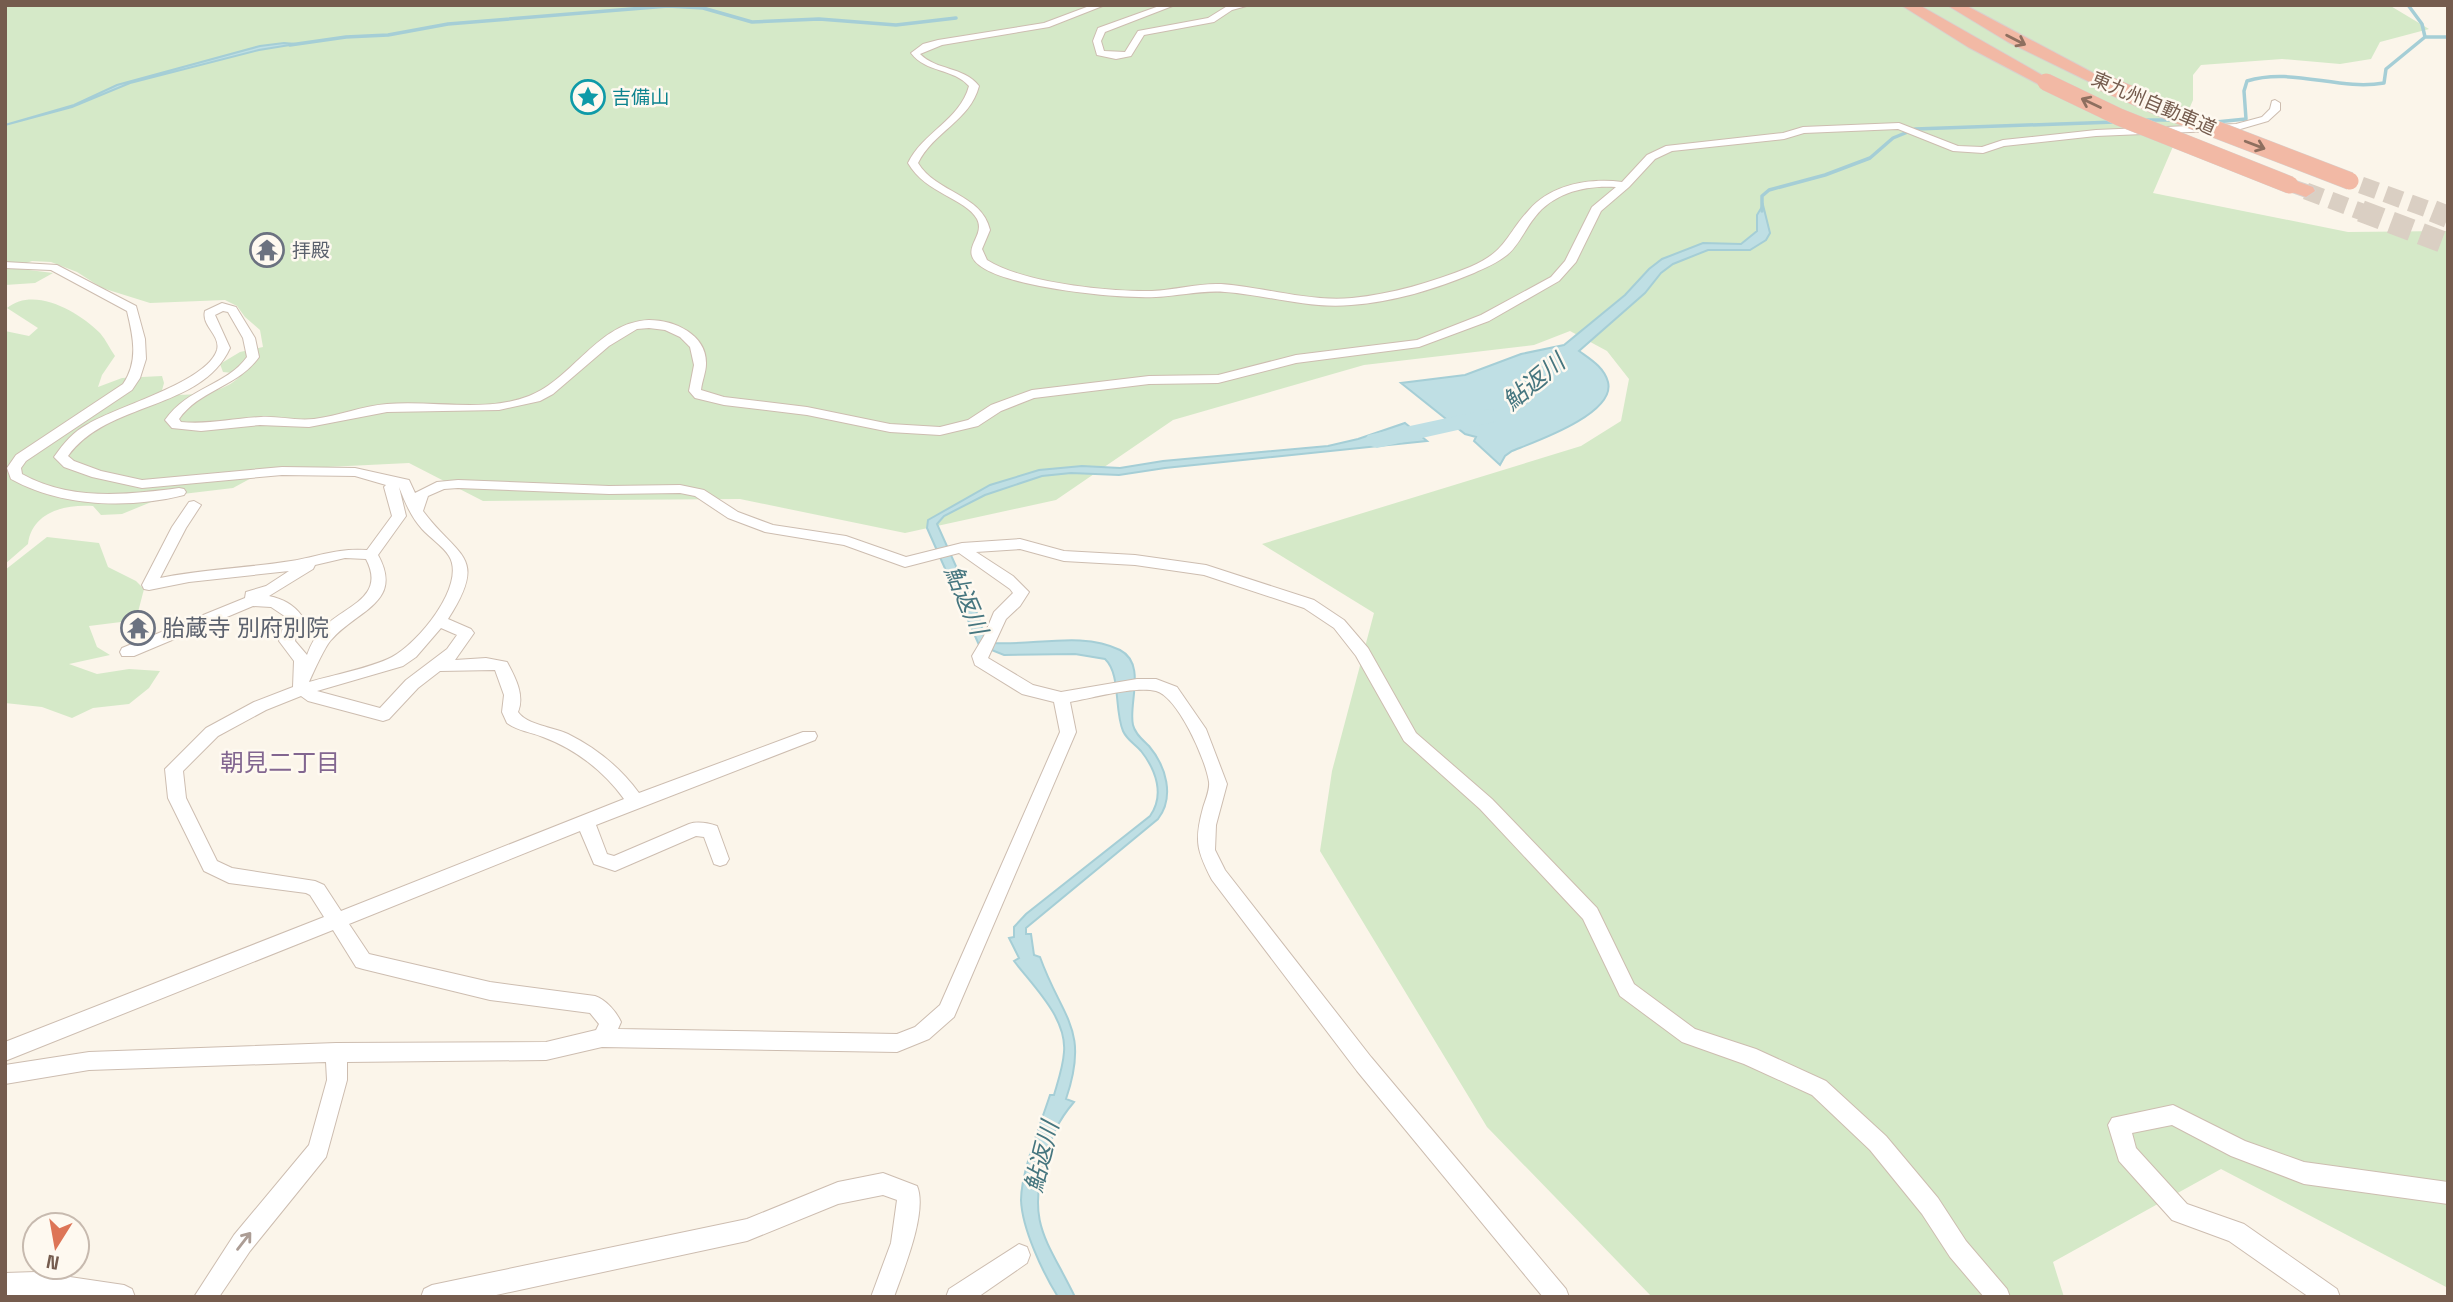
<svg xmlns="http://www.w3.org/2000/svg" width="2453" height="1302" font-family="'Space Grotesk','Noto Sans JP',sans-serif">
	<style>
		.green { fill: #d5e9c8 }
		.water { fill: #bfdfe4; stroke: #a5ced6; stroke-width: 2 }
		.lines { fill: none; stroke-linecap: round; stroke-linejoin: round }
		.stream { stroke: #a5ced6; stroke-width: 3.5 }
		.river { fill: #bfdfe4; fill-rule: evenodd }
		.motorway-tunnel-far1 { stroke: #dacfc3; stroke-width: 17; stroke-dasharray: 17 9; stroke-linecap: butt }
		.motorway-tunnel { stroke: #dacfc3; stroke-width: 22; stroke-dasharray: 22 10; stroke-linecap: butt }
		.minor-casing { stroke: #cdbdb0; stroke-width: 2 }
		.motorway-casing { stroke: #d8d1cd; stroke-width: 2 }
		.minor { fill: #fff; fill-rule: evenodd }
		.motorway { fill: #f2b9a5; fill-rule: evenodd }
		.motorway-bridge-casing { stroke: #d8d1cd; stroke-width: 18; stroke-linecap: butt }
		.motorway-bridge { stroke: #f2b9a5; stroke-width: 17 }
		.oneway { stroke: #8e6f5f }
		.oneway2 { stroke: #ac9d95 }
		.labels { text-anchor: middle; stroke-width: 5; stroke-linejoin: round; paint-order: stroke }
		.far-culture-label { font-size: 19px; fill: #0d838f; stroke: #fef9f0; text-anchor: start }
		.far-street-label { font-size: 19px; fill: #755c4e; stroke: #fef9f0 }
		.far-worship-label { font-size: 19px; fill: #5b616d; stroke: #fef9f0; text-anchor: start }
		.worship-label { font-size: 23px; fill: #5b616d; stroke: #fef9f0; text-anchor: start }
		.water-label { font-size: 24px; font-style: italic; fill: #46767f; stroke: #fef9f0 }
		.neighbourhood-label { font-size: 24px; fill: #826690; stroke: #fef9f0 }
	</style>
	<rect width="100%" height="100%" fill="#fbf5ea"/>
	<!-- green -->
	<path class="green" d="M5,5H2389L2429,29L2380,42L2371,59L2340,64L2282,59L2201,65L2193,75V100L2153,193L2348,232L2448,231V1288L2221,1169L2053,1262L2064,1297H1652L1487,1127L1320,851L1332,771L1374,613L1262,544L1581,446L1621,421L1629,379L1607,351L1570,331L1534,345L1364,365L1173,420L1056,500L905,533L740,499L483,501L409,463L266,470L233,488L166,496L122,514L101,515L93,506C65,504 32,512 28,544L5,564V331L29,336L38,328L7,308C34,286 78,311 100,333C106,340 110,349 115,356L102,375L98,387L122,378L162,376L164,383L161,394C188,396 223,396 242,374L223,372L220,364L240,352L263,347L260,330L245,317L237,306L225,300L150,303L102,288L77,272L51,262L32,261L13,268L53,273L35,283L5,285Z
		M47,537L99,543L108,567L136,581L144,589L137,616L121,622L89,626L97,647L110,655L69,664L97,674L129,669L160,671L149,688L129,704L93,708L72,718L42,707L5,703V570Z"/>
	<!-- water -->
	<path class="water" d="M284,43L296,44L259,50L130,83L72,107L5,125L74,105L117,85L260,46Z
		M1763,205L1770,233L1766,240L1750,250H1708L1673,264L1661,273L1645,293L1579,351C1590,359 1604,367 1608,382C1616,414 1534,442 1512,451L1505,456L1500,465L1474,441L1476,437L1465,434L1401,383L1465,375L1521,354L1564,345L1625,295L1649,269L1662,259L1703,243L1741,244L1757,231V215Z
		M1405,423L1427,441L1165,468L1119,475L1071,473L1042,476L985,495L944,516L937,524L981,622L984,637L993,643C1034,646 1082,631 1120,650C1147,664 1128,704 1133,725C1135,734 1143,740 1149,746C1166,766 1175,797 1158,819L1026,928V934H1031L1034,955L1040,957C1062,1019 1090,1028 1066,1099L1074,1102C1057,1122 1053,1134 1045,1159C1026,1224 1048,1241 1075,1297H1058C1043,1273 1022,1229 1021,1200C1021,1172 1041,1123 1050,1095H1054C1058,1081 1063,1067 1064,1052C1067,1018 1033,986 1014,961L1019,958L1009,938L1014,937V927L1026,914L1150,816C1165,795 1156,770 1141,751C1135,744 1127,740 1123,731C1114,710 1121,674 1105,659L1075,654L1004,655L979,645L927,528L928,520L990,485L1039,470L1082,466L1120,468L1163,461L1328,446L1358,439Z"/>
	<g class="lines">
		<!-- stream -->
		<path class="stream" d="M2425,37H2448
			M290,45L346,37L388,35L448,24L668,6L703,8L752,22L819,19L896,25L956,18
			M2142,120H2175
			M2216,122L2246,119L2244,91L2247,81C2293,67 2338,91 2384,83L2386,69L2425,37L2422,24L2408,5
			M1762,211V196L1769,190L1825,175L1870,158L1893,138L1915,129L2115,122"/>
		<!-- river -->
		<path class="river" d="M1489,409L1498,411L1501,416L1498,421L1377,448L1368,445L1364,440L1368,435Z"/>
		<!-- motorway-tunnel-far1 -->
		<path class="motorway-tunnel-far1" d="M2361,185L2438,213
			M2306,191L2365,213"/>
		<!-- motorway-tunnel -->
		<path class="motorway-tunnel" d="M2361,211L2448,244
			M2433,211L2448,217"/>
		<!-- minor casing -->
		<g class="minor-casing">
			<path id="minor" d="M1092,5H1105L1049,27L942,45L920,54C937,71 963,66 979,86C970,121 933,132 918,163C936,193 982,194 990,230L982,249L987,260C1023,283 1109,292 1152,291C1175,290 1198,283 1221,284C1264,287 1308,302 1352,298C1392,294 1433,282 1470,267C1507,251 1505,236 1529,210C1552,184 1590,178 1622,182L1647,155L1666,146L1783,133L1803,127L1899,123L1958,146L1982,147L2003,140L2096,130L2236,124L2262,117L2270,109L2272,101L2275,100L2280,103V110L2268,121L2237,130L2096,136L2004,146L1983,153L1953,151L1898,129L1804,133L1784,139L1672,151L1655,159L1629,187L1601,211L1576,262L1559,281L1489,321L1419,347L1296,363L1218,383L1149,384L1034,398L1001,411L978,426L940,435L890,432L807,415L724,405L695,398L689,391L694,365L690,347L680,337L665,330L649,328L637,329L609,346L553,394L540,401L499,410L387,412L309,427L260,425L201,431L172,428L165,420C188,387 226,386 247,357L243,338L228,312L223,311L215,315L230,348C201,411 107,401 68,456L74,461L101,471L142,480L282,467L355,468L409,480L415,493L437,482L458,480L609,486L680,485L704,490L738,512L773,525L846,536L906,557L962,543L1020,539L1064,551L1135,555L1206,565L1314,600L1344,620L1368,648L1416,733L1492,799L1597,908L1634,984L1695,1029L1756,1049L1826,1081L1886,1136L1938,1198L1966,1241L2007,1289L2010,1297H1984L1950,1257L1922,1214L1870,1150L1812,1095L1744,1064L1682,1042L1620,996L1583,919L1480,809L1404,741L1356,656L1334,628L1304,608L1204,575L1135,565L1064,561L1020,549L976,552L1013,576L1029,592L1020,606L1006,619L988,658L1033,685L1061,692L1137,679H1156L1177,687L1206,729L1227,784L1216,825L1215,850L1225,870L1371,1057L1566,1289L1569,1297H1543L1357,1071L1212,880C1197,851 1194,841 1203,808C1205,801 1210,790 1209,782C1206,760 1178,697 1156,691C1134,686 1093,698 1070,702L1076,732L954,1017L929,1039L897,1052L602,1047L546,1060L347,1062V1080L326,1157L250,1251L219,1297H194L234,1235L309,1145L327,1080L326,1062L89,1070L5,1084V1065L89,1052L336,1043L546,1042L596,1030L599,1024L590,1013L490,1000L363,969L356,967L333,930L5,1061V1042L324,917L310,895L306,893L229,883L204,871L168,798L165,769L206,728L254,702L293,687L294,661L279,641L286,617L271,607L253,606L134,656H122L120,652L122,648L245,598L246,592L266,586L289,571L189,582L149,590L144,589L142,585L172,527L189,502L194,501L201,505L186,528L160,578C204,569 248,568 291,561C321,556 336,548 367,550L392,516L384,487L386,485L355,476L282,475L142,488L92,477L64,467L54,457C64,443 73,432 88,424C118,406 207,382 217,350C221,335 201,326 205,311L222,303L236,307L255,338L259,357C239,386 199,390 179,419L181,422C208,425 234,418 261,417C278,416 296,421 314,419C338,416 362,406 387,404C433,400 485,413 529,396C573,379 598,322 649,320C675,320 707,335 706,364C706,372 702,381 701,390L724,397L807,407L890,424L940,427L968,420L991,405L1032,390L1149,376L1218,375L1296,355L1417,340L1481,315L1551,277L1565,261L1592,207L1616,187C1587,185 1554,192 1535,217C1525,229 1519,245 1507,255C1497,263 1485,268 1474,273C1436,289 1393,302 1351,305C1309,309 1267,295 1225,292C1202,290 1180,296 1156,297C1117,299 1018,288 985,269C954,251 987,238 977,219C965,198 926,194 908,163C923,132 960,120 969,86C953,68 926,73 911,53L923,44L938,40L1044,23ZM399,487C405,502 411,517 422,529C430,538 443,546 449,556C467,585 417,644 392,657C371,668 333,675 309,682C313,673 326,644 332,639C358,610 404,602 378,555L406,516ZM458,488L609,494L680,493L695,496L728,518L765,532L844,545L905,567L959,553L1010,589L1013,593L994,612L984,636L972,656L975,665L1022,694L1054,702L1060,732L940,1005L915,1027L897,1034L618,1029L621,1022C616,1011 606,1000 595,996L490,982L369,954L349,924L580,831L594,864L615,871L696,836L704,837L714,864L720,866L726,864L729,859L717,826C708,823 698,821 689,824L614,856L607,854L596,825L815,740L817,736L815,732H803L639,793C620,767 596,748 568,734C553,727 527,725 518,712C525,695 515,677 507,662L486,658L455,660L474,633L471,629L448,619C489,555 458,558 423,511L428,496L444,489ZM345,558L366,559C386,597 347,605 325,626C316,635 311,644 307,655L295,641L302,616C293,604 283,599 269,596L313,569L315,565ZM441,628L457,635L447,649L406,680L380,708L317,691L403,666L416,657ZM495,670L504,695L502,712L507,723C518,731 531,732 543,737C575,749 604,771 624,799L341,911L324,885L315,881L232,868L217,861L186,798L183,771L218,736L266,710L301,696L308,701L383,721L389,719L418,688L440,671Z
				M1162,5H1175L1105,32L1101,41L1104,51L1125,52L1138,31L1208,18L1229,5H1250L1232,10L1214,22L1144,35L1131,56L1116,59L1097,55L1093,41L1098,28Z
				M5,262L57,265L136,306L145,339L146,359L140,378L132,390L26,461L21,468L22,474C70,501 127,495 179,488L184,489L186,492L184,495C129,509 61,507 11,479L7,468L16,455L123,384C139,361 133,336 127,311L51,270L5,268Z
				M2173,1105L2245,1141L2304,1162L2448,1182V1204L2304,1184L2231,1156L2172,1125L2132,1133L2136,1148L2187,1204L2244,1224L2337,1289L2340,1297H2309L2229,1241L2172,1220L2119,1161L2108,1125L2112,1118Z
				M883,1173L917,1186C928,1212 903,1271 894,1297H871L891,1243L897,1200L883,1195L838,1204L747,1241L487,1297H421L424,1289L432,1285L747,1219L838,1182Z
				M1019,1244L1027,1247L1030,1255L1027,1263L978,1297H946L949,1289Z
				M36,1272L124,1285L132,1289L135,1297H5V1273Z"/>
		</g>
		<!-- motorway casing -->
		<g class="motorway-casing">
			<path id="motorway" d="M1901,5H1919L2054,82L2052,85H2040L1968,47Z
				M1947,5H1965L2110,82L2108,85H2096L2008,42Z
				M2290,179L2313,187L2315,191L2306,197L2283,189L2281,185Z"/>
		</g>
		<!-- minor -->
		<use href="#minor" class="minor"/>
		<!-- motorway -->
		<use href="#motorway" class="motorway"/>
		<!-- motorway-bridge casing -->
		<g class="motorway-bridge-casing">
			<path id="motorway-bridge" d="M2046,82L2119,117L2290,185
				M2102,82L2168,111L2350,181"/>
		</g>
		<!-- motorway-bridge -->
		<use href="#motorway-bridge" class="motorway-bridge"/>
	</g>
	<!-- one-way arrows -->
	<defs><path id="oneway-shaft" d="M-6 0H5M1.5-3L5.5 0L1.5 3" fill="none" stroke-width="1.6" stroke-linecap="round" stroke-linejoin="round" transform="scale(1.75)"/></defs>
	<g class="oneway">
		<use href="#oneway-shaft" transform="translate(2016 40) rotate(27)"/>
		<use href="#oneway-shaft" transform="translate(2091 103) rotate(-155)"/>
		<use href="#oneway-shaft" transform="translate(2255 145) rotate(21)"/>
	</g>
	<use class="oneway2" href="#oneway-shaft" transform="translate(244 1241) rotate(-52)"/>
	<!-- icons -->
	<defs>
		<g id="sight-ring" transform="scale(1.75)"><circle r="9.5" fill="#fef9f0" stroke="#0f9aa8" stroke-width="1.5"/><path d="M0-6L1.8-2.2L6-1.7L2.9 1.2L3.7 5.4L0 3.3L-3.7 5.4L-2.9 1.2L-6-1.7L-1.8-2.2Z" fill="#0f9aa8"/></g>
		<g id="temple-ring" transform="scale(1.75)"><circle r="9.5" fill="#fef9f0" stroke="#6b7280" stroke-width="1.5"/><path d="M0-6L5-2H3V0L6.5 2.5H4V6H1.5V3h-3V6H-4V2.5H-6.5L-3 0V-2H-5Z" fill="#6b7280"/></g>
	</defs>
	<g fill-rule="evenodd">
		<use href="#sight-ring" x="588" y="97"/>
		<use href="#temple-ring" x="267" y="250"/>
		<use href="#temple-ring" x="138" y="628"/>
	</g>
	<g class="labels">
		<!-- far-culture labels -->
		<g class="far-culture-label">
			<text x="612" y="104">吉備山</text>
		</g>
		<!-- far-street labels -->
		<g class="far-street-label">
			<text transform="translate(2154 103) rotate(23)" y="7">東九州自動車道</text>
		</g>
		<!-- far-worship labels -->
		<g class="far-worship-label">
			<text x="292" y="257">拝殿</text>
		</g>
		<!-- worship labels -->
		<g class="worship-label">
			<text x="162" y="636">胎蔵寺 別府別院</text>
		</g>
		<!-- water labels -->
		<g class="water-label">
			<text transform="translate(1534 382) rotate(-40)" y="8">鮎返川</text>
			<text transform="translate(966 600) rotate(67)" y="8">鮎返川</text>
			<text transform="translate(1042 1157) rotate(-76)" y="8">鮎返川</text>
		</g>
		<!-- neighbourhood labels -->
		<g class="neighbourhood-label">
			<text x="280" y="771">朝見二丁目</text>
		</g>
	</g>
	<!-- border -->
	<rect width="2453" height="1302" fill="none" stroke="#755c4e" stroke-width="14"/>
	<!-- north arrow -->
	<g transform="translate(56 1246) rotate(191)"><circle r="33" fill="#fef9f0" stroke="#c7baaf" stroke-width="2"/>
	<path d="M0-5L12 26L0 18L-12 26Z" fill="#dd7557"/>
	<text y="-10" font-size="19" font-weight="bold" text-anchor="middle" fill="#755c4e">N</text>
	</g>
</svg>
